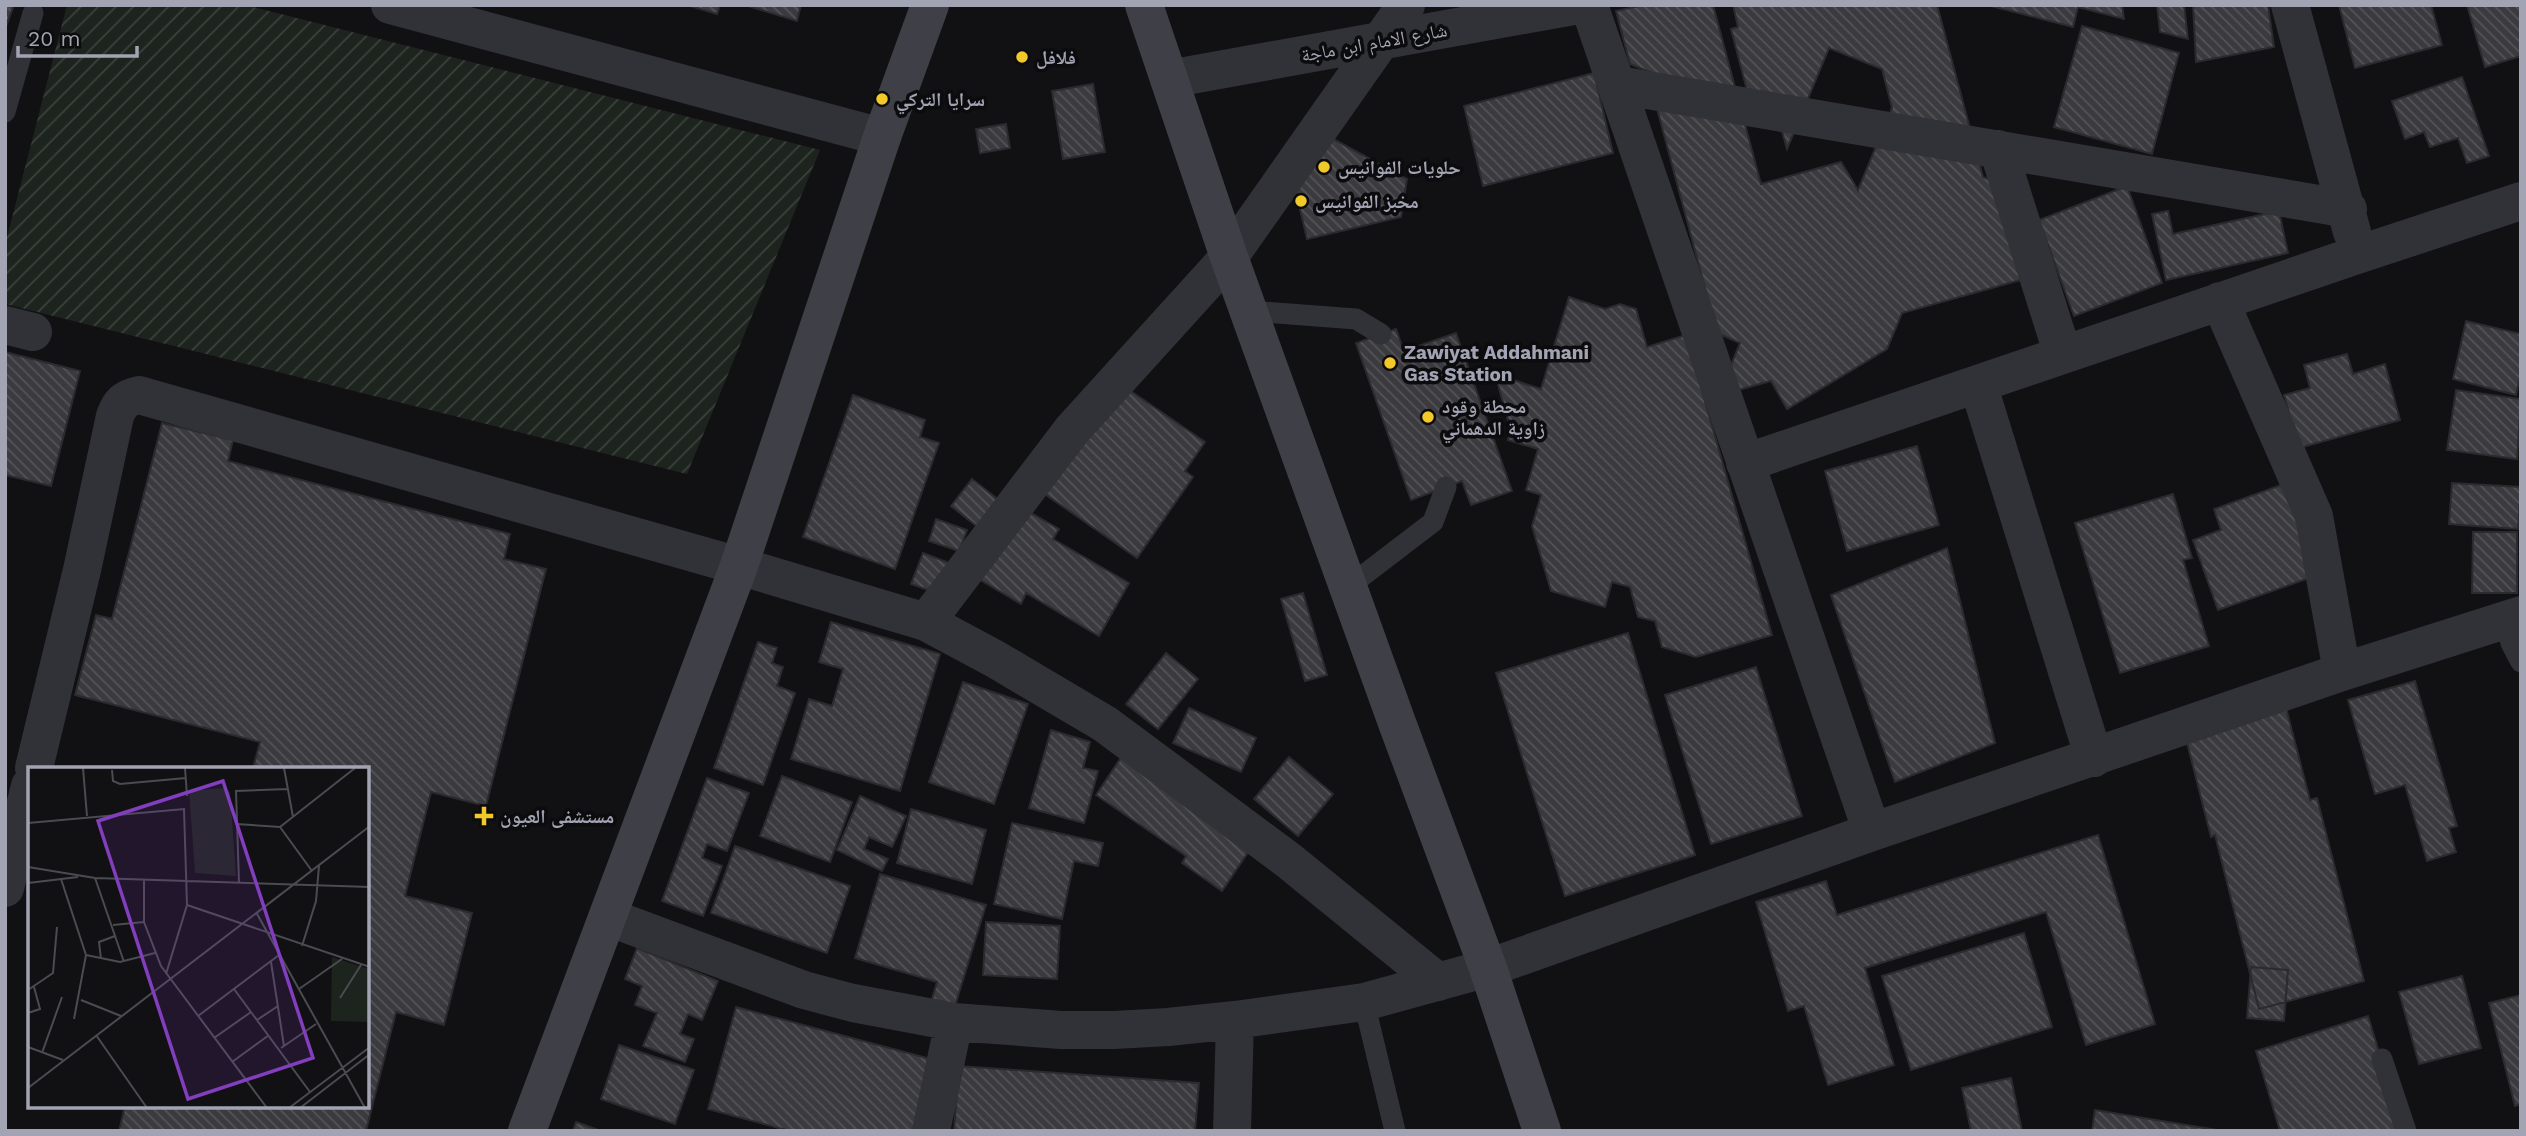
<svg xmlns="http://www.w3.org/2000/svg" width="2526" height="1136" font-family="'Work Sans','Noto Naskh Arabic',sans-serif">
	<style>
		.garden { fill: url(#garden-furrows) }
		.building { fill: url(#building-back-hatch); stroke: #2b2a2e; stroke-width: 2 }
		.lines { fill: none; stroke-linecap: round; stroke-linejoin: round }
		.service { stroke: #313237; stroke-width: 21 }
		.minor { stroke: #313237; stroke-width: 38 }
		.secondary { stroke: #3f4047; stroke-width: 38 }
		.poi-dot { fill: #f1c929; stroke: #0c0b0d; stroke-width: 2.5 }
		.labels { text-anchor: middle; stroke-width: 7; stroke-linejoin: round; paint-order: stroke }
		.street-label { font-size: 19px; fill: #a2a4b3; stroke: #0c0b0d }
		.poi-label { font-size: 19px; font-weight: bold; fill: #a2a4b3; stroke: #0c0b0d; text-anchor: start }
		.inset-road { fill: none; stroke: #4b4b52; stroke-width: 2 }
		.view { fill: #813ebd; fill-opacity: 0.15; stroke: #813ebd; stroke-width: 3.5 }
		.inset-edge { fill: none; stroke: #a2a4b3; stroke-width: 3.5 }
	</style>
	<defs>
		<pattern id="garden-furrows" width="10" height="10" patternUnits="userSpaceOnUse" patternTransform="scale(1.75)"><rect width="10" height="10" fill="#1d241e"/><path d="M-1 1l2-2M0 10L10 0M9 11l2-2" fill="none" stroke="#3b413c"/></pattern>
		<pattern id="building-back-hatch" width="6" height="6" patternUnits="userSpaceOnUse" patternTransform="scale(1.75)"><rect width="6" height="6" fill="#3b3a3f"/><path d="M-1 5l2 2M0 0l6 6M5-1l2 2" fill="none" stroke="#545458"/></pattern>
	</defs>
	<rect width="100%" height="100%" fill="#111012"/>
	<!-- garden -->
	<path class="garden" d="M67,5H245L820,150L687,474L5,304V245Z"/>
	<!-- building -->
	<path class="building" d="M5,5H14L5,29Z
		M687,5H720L717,14Z
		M745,5H801L797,21Z
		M1643,5H1713L1761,184L1841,162L1858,190L1892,108L1882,69L1829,48L1787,149L1778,117L1751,106L1731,29L1738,27L1733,5H1937L1983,177L1998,183L2024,279L1902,313L1887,349L1787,409L1771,381L1738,390L1731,365L1740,343L1717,333L1656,105L1682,85L1630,64L1616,11Z
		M1987,5H2122L2124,19L2078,7L2073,27Z
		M2157,5H2184L2188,39L2160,32Z
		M2193,5H2268L2274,47L2196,62Z
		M2339,5H2431L2442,45L2355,68Z
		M2467,5H2521V56L2485,67Z
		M2082,26L2179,53L2152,154L2054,127Z
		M1594,73L1613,153L1483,186L1464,106Z
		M2462,77L2489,156L2467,163L2458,138L2430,147L2424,132L2405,139L2392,101Z
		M1093,84L1105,152L1063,159L1052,91Z
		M1006,124L1010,148L980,153L976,129Z
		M1324,134L1407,179L1401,217L1307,239L1295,188Z
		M2127,186L2162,283L2074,316L2039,220Z
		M2168,211L2173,234L2279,211L2288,253L2166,280L2152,214Z
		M1569,297L1605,309L1620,304L1636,309L1647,347L1686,335L1772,635L1696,657L1662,647L1655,621L1638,617L1630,587L1612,582L1605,607L1551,591L1532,526L1541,495L1526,490L1538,449L1508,440L1513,422L1508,420L1495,374L1541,389Z
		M2466,321L2521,334V373L2516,395L2453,379Z
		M1396,329L1404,351L1456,333L1512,491L1471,505L1462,481L1411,500L1356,343Z
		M5,352L80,371L51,486L5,475Z
		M2347,354L2353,374L2385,364L2400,420L2299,448L2284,395L2310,388L2304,365Z
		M1119,383L1205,442L1185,471L1193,477L1137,558L1036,488Z
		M2456,390L2521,399L2517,459L2447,450Z
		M853,395L925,420L920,437L939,443L895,569L803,537Z
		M162,423L233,440L228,461L510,534L504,559L546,569L486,806L431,792L405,896L472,913L444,1025L396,1012L366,1131H119L125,1106H368V768H253L260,742L75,695L96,615L112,619Z
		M1917,446L1939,525L1847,551L1825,471Z
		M972,479L1000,501L979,528L951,506Z
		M2452,483L2521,487L2518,529L2449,524Z
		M2284,484L2315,576L2218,610L2193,540L2221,530L2214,509Z
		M2173,494L2192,558L2183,560L2209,646L2120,673L2075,523Z
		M1019,506L1059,529L1053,539L1129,583L1099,636L1026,593L1021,604L977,578Z
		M936,519L967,530L959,551L929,541Z
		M2473,532H2517V593H2472Z
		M1947,548L1995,743L1895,782L1831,595Z
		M923,553L952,564L942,595L911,584Z
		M1303,593L1327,675L1305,681L1281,599Z
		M831,622L940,654L900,791L791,759L809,699L832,706L843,669L819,662Z
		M1628,633L1695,855L1565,896L1496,673Z
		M758,642L777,648L772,663L783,667L777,686L795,693L763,785L714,768Z
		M1166,653L1198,679L1158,729L1126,704Z
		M1756,667L1802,816L1711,844L1665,695Z
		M2415,681L2457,826L2449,828L2456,852L2427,861L2405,785L2375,794L2348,700Z
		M963,682L1028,704L994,804L929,782Z
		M2285,704L2310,800L2317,798L2364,981L2259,1009L2215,835L2211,837L2184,731Z
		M1189,708L1256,738L1241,772L1173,743Z
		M1051,730L1090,742L1083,768L1098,771L1084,823L1029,808Z
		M1126,750L1257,839L1222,891L1182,863L1186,856L1096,795Z
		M1289,757L1333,794L1298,836L1254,799Z
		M782,776L852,802L830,862L760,836Z
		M707,778L749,793L727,851L707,844L702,858L722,866L703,916L662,901Z
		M860,796L906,816L892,847L869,837L864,849L888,859L882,871L837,850Z
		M911,809L986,830L972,884L897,863Z
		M1012,823L1103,843L1098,866L1074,861L1062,919L994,904Z
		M2098,835L2155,1024L2086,1045L2046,912L1865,968L1894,1065L1828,1085L1804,1006L1788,1011L1756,902L1826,881L1837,915Z
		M735,846L850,886L827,953L711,913Z
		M880,874L986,905L955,1006L932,999L937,982L855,958Z
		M986,922L1060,926L1057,979L983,975Z
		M2024,933L2052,1027L1911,1070L1882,976Z
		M637,948L718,981L702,1020L688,1014L680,1034L694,1039L685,1062L643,1046L657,1013L635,1005L642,986L625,979Z
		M2251,967L2288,970L2284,1021L2247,1018Z
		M2462,976L2481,1048L2419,1064L2399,992Z
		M2521,995V1104L2515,1106L2489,1003Z
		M736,1007L938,1061L919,1131H790L708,1109Z
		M2368,1016L2403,1131H2280L2256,1051Z
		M619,1045L694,1070L675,1124L601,1099Z
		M959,1066L1199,1083L1195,1131H954Z
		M2011,1078L2022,1131H1971L1962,1088Z
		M2095,1110L2223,1131H2092Z
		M576,1122L601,1131H573Z"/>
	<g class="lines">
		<!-- service -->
		<path class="service" d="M5,112L33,13
			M1249,311L1356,319L1381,334
			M1348,587L1433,522L1446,487
			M2506,621L2511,643L2521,662
			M1364,1002L1395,1131
			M2382,1059L2406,1131"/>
		<!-- minor -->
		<path class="minor" d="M390,5L882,137
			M1589,5L1872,832
			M2290,5L2352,232
			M1169,79L1579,5
			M1618,85L2348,209
			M1998,149L2063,355
			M2220,301L2314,516L2342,672
			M5,325L33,332
			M1978,384L2094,758
			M1745,463L2357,255L2521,201
			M926,622L1072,430L1229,257L1406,5
			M34,768L82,570L115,416C120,403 125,398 139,395L739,566L926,622L995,659L1105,724L1288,860L1438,982
			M5,888L30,786
			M608,917L804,990L853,1003L954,1022L1061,1030H1114L1168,1027L1235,1020L1364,1002L1488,968L1872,832L2342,672L2521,615
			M931,1131L954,1022
			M1232,1131L1235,1020"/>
		<!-- secondary -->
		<path class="secondary" d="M1144,5L1229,257L1396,720L1488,968L1542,1131
			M527,1131L739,566L882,137L930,5"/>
	</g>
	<!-- markers -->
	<g class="poi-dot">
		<circle cx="1022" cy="57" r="7"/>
		<circle cx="882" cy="99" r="7"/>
		<circle cx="1324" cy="167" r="7"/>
		<circle cx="1301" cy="201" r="7"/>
		<circle cx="1390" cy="363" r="7"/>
		<circle cx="1428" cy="417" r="7"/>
		<path d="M480.5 805.5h7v7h7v7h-7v7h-7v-7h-7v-7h7z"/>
	</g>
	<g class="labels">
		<!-- street labels -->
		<g class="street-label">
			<text transform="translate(1374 42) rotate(-10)" y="7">شارع الامام ابن ماجة</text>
		</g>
		<!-- poi labels -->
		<g class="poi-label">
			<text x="1036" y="64">فلافل</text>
			<text x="896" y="106">سرايا التركي</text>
			<text x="1338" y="174">حلويات الفوانيس</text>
			<text x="1315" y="208">مخبز الفوانيس</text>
			<text x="1404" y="359">Zawiyat Addahmani<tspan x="1404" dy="22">Gas Station</tspan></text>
			<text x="1442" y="413">محطة وقود<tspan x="1442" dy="22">زاوية الدهماني</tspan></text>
			<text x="500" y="823">مستشفى العيون</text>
		</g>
	</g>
	<!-- overview -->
	<g transform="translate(28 767)">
		<rect width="341" height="341" fill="#111012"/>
		<path d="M304,190L341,202V255L303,254Z" fill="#1d241e"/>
		<path d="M197,21L202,25L208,109L167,106L161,24Z" fill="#1d241e"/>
		<path class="inset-road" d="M55,1L59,49M157,1L159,29M256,1L265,50M84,3L85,14L92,17L158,11M0,56L156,42L159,138L138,207M208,57L252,60L327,1M252,60L284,104M0,100L67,111L342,120M67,111L96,195M33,112L58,188L46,252M116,113V155L133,199L239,341M0,116L50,110M211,116L208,24L260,22M228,116L236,139M159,138L342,200M228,145L337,341M85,158L116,155M274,179L288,134L291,99M58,188L92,195L127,186M73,192L71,175L87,169M243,195L256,279M206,222L282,325M271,222L314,192M0,223L25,206L29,160M312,231L333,198M53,233L93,249M0,246L12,242L6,220M170,249L251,188M229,253L250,239M68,268L119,341M186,271L223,245M0,280L35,293M253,281L288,257M14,286L34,230M204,295L241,268M0,321L342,59M261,341L342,280M272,341L342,287"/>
		<path class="view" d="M195,14L285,291L160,332L70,54Z"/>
		<rect width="341" height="341" class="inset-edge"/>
	</g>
	<!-- border -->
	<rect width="2526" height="1136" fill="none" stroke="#a2a4b3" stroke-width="14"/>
	<!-- scale -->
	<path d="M18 46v10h119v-10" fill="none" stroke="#a2a4b3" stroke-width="3.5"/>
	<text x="28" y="46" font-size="21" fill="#a2a4b3" stroke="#0c0b0d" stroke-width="5" paint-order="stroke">20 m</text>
</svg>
